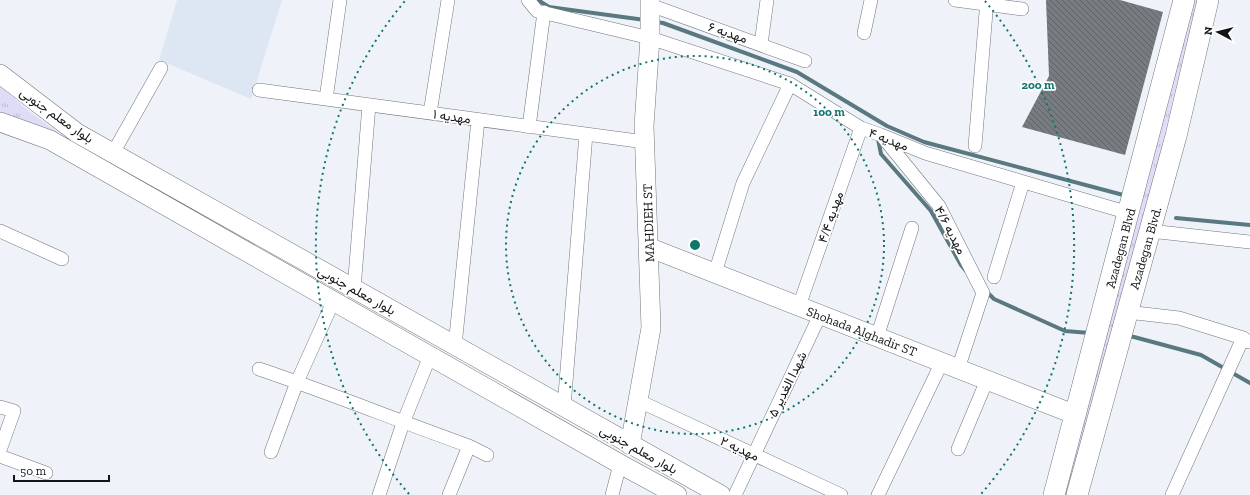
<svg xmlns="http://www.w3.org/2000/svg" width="1250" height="495" font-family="'Zilla Slab',Vazirmatn,serif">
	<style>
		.built { fill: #dde7f3 }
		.grass { fill: url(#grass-tufts) }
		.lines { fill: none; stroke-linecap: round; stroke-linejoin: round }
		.stream { stroke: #5a7880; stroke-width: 4 }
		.building { fill: url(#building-back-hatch) }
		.street-casing { stroke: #71767b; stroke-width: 14 }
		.secondary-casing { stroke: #71767b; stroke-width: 20 }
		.primary-casing { stroke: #71767b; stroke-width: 22 }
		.street { stroke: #fff; stroke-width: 13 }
		.secondary { stroke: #fff; stroke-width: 19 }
		.primary { stroke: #fff; stroke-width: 21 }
		.ring { fill: none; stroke: #0f766e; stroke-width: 2; stroke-dasharray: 2 4 }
		.labels { text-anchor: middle; stroke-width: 3.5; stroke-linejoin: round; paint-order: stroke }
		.street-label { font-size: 13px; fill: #121416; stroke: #fff }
		.centre { fill: #0f766e; stroke: #fff; stroke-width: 2 }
		.ring-label { font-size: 12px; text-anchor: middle; font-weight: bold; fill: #0f766e; stroke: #fff; stroke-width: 3.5; stroke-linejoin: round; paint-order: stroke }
	</style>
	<defs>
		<pattern id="grass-tufts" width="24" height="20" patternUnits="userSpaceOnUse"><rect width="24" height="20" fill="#dedcf6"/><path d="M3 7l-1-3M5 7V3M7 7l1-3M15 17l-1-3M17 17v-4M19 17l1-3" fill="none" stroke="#bdbcd2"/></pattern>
		<pattern id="building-back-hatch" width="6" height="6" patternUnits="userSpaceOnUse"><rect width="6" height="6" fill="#767c7f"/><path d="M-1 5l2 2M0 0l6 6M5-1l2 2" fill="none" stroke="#5f6467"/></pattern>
	</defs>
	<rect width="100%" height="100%" fill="#eff3f9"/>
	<!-- built -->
	<path class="built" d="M177,0H282L251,99L159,60Z"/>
	<!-- grass -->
	<path class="grass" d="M1191,0H1197L1144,219L1067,495H1058Z
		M0,86L30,112L59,133L0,113Z"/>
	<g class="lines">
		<!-- stream -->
		<path class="stream" d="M538,0L549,7L645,20
			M656,22L663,23L797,72L887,126L924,142L1127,196
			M878,139L881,154L931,211L961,265L966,271
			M1176,218L1250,225
			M987,292L994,299L1065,331L1090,333
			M1126,336L1134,337L1201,355L1250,383"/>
	</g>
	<!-- building -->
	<path class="building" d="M1046,0H1120L1163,12L1125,155L1022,127L1049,76Z"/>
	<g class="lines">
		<!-- street casing -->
		<g class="street-casing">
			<path id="street" d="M528,0L537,11L650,38L790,84L861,128L881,135L925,153L1129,213
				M955,0L1022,9
				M650,5L805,61
				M864,33L871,0
				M761,44L767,0
				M259,90L645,142
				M326,99L340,0
				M430,113L448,0
				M529,127L544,12
				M882,136L939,206L983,293L958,369
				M975,146L987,0
				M113,153L161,68
				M0,231L62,259
				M1150,231L1250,242
				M715,273L743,183L790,84
				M994,277L1023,182
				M354,289L369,105
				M799,306L861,128
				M1127,312L1179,318L1243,338L1249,342
				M877,337L912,228
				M455,346L478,120
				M259,369C330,393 399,421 469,446L449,495
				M639,401L841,495
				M0,407L14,411L0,450
				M564,407L586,134
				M469,446L487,455
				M958,449L987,380
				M271,452L297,382L333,302
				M0,456L46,473
				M379,495L403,423L430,356
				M612,495L620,464
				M735,495L820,315
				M878,495L942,362
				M1172,495L1243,338"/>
		</g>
		<!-- secondary casing -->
		<g class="secondary-casing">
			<path id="secondary" d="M0,74L77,133L721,495
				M0,122L50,140L620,464L677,495
				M648,247L1076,415
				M630,445L651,328L644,126L650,38V0"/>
		</g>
		<!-- primary casing -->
		<g class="primary-casing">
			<path id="primary" d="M1054,495L1184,0
				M1077,495L1176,136L1208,0"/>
		</g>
		<!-- street -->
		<use href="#street" class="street"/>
		<!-- secondary -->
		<use href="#secondary" class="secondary"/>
		<!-- primary -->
		<use href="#primary" class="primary"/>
	</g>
	<!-- distance rings -->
	<g class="ring">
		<circle cx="695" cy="245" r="189"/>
		<path d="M409 494A379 379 0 0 1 405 1M985 1A379 379 0 0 1 981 494"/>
	</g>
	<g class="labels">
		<!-- street labels -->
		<g class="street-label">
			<text transform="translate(728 32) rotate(19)" y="5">مهدیه ۶</text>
			<text transform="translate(57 115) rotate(35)" y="5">بلوار معلم جنوبی</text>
			<text transform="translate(452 116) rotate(8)" y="5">مهدیه ۱</text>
			<text transform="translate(889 139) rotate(21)" y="5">مهدیه ۴</text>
			<text transform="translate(830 217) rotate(-71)" y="5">مهدیه ۴/۴</text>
			<text transform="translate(648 223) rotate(-92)" y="5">MAHDIEH ST</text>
			<text transform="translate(951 230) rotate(62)" y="5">مهدیه ۴/۶</text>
			<text transform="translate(1120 248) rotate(-75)" y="5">َAzadegan Blvd</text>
			<text transform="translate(1145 248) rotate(-74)" y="5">Azadegan Blvd.</text>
			<text transform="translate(357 290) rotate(29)" y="5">بلوار معلم جنوبی</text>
			<text transform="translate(862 331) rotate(21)" y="5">Shohada Alghadir ST</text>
			<text transform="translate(787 384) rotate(-64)" y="5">شهدا الغدیر ۵</text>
			<text transform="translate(740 448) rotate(25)" y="5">مهدیه ۲</text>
			<text transform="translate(639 449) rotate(29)" y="5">بلوار معلم جنوبی</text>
		</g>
	</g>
	<circle cx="695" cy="245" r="6" class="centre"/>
	<g class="ring-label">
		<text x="1038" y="89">200 m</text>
		<text x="829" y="116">100 m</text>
	</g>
	<!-- north arrow -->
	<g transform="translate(1218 32) rotate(277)" stroke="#ffffff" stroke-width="3" paint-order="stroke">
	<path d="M0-3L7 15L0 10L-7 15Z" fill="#121416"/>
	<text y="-6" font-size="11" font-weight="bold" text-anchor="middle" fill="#121416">N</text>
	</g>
	<!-- scale -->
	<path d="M14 475v6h95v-6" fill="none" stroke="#121416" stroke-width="2"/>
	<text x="20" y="475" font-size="12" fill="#121416" stroke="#ffffff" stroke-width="3" paint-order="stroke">50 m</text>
</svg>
